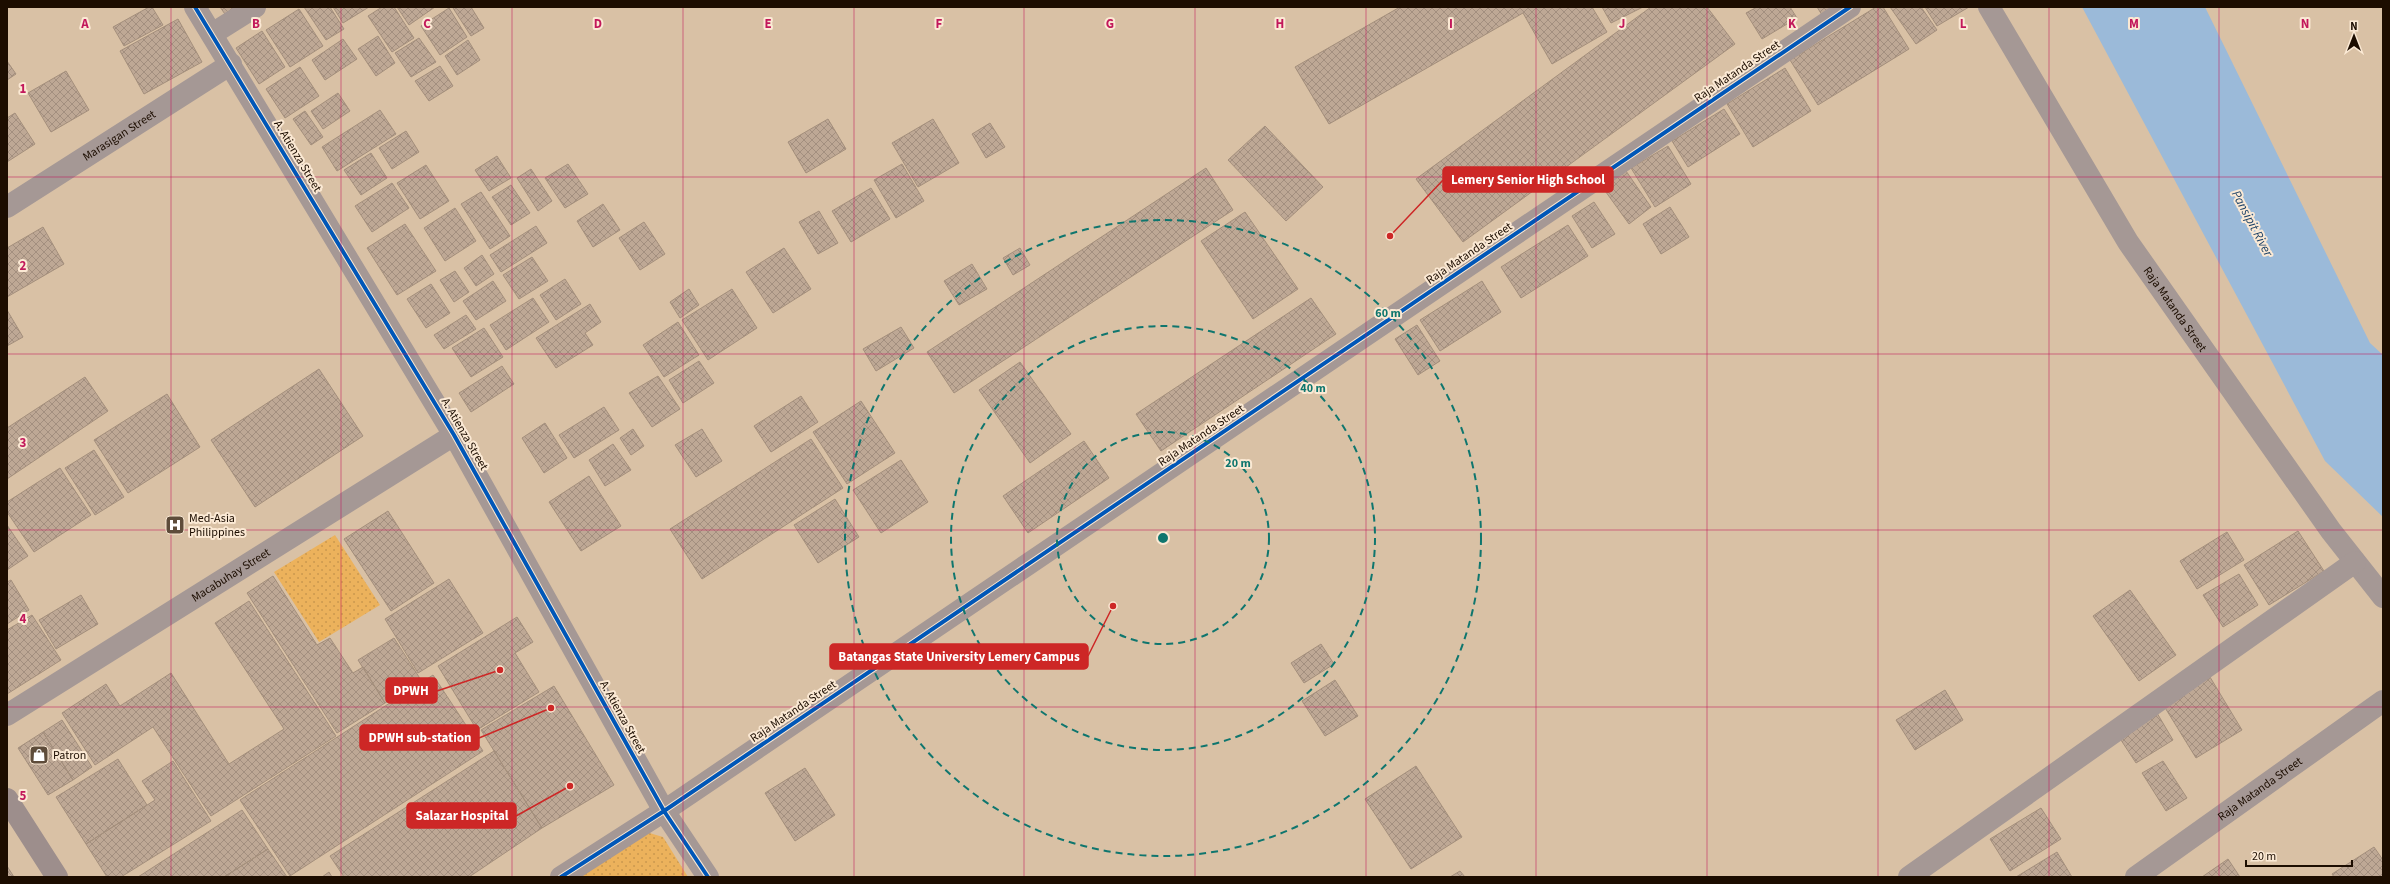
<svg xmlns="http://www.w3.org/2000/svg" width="2390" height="884" font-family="'Source Sans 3',sans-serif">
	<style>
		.grass { fill: url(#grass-dots) }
		.water { fill: #9bbad9 }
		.building { fill: url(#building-cross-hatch); stroke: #a48f7c }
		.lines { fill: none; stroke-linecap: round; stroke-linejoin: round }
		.street { stroke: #a59895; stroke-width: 22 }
		.secondary { stroke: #9d8e8c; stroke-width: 22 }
		.cycleway-casing { stroke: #fbe9d4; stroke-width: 6 }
		.cycleway { stroke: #0057b8; stroke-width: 4 }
		.grid { fill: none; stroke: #c2185b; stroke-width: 1; stroke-opacity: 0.55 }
		.ring { fill: none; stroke: #0f766e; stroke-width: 2; stroke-dasharray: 7 5 }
		.labels { text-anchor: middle; stroke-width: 4; stroke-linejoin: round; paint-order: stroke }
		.street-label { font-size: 12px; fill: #1c0d00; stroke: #fbe9d4 }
		.poi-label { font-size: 12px; fill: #1c0d00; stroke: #fbe9d4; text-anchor: start }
		.water-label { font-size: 13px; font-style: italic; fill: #1b4167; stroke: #fbe9d4 }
		.grid-label { font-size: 13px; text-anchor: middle; font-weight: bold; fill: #c2185b; stroke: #fbe9d4; stroke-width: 4; stroke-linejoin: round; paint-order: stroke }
		.centre { fill: #0f766e; stroke: #fbe9d4; stroke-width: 2 }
		.ring-label { font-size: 12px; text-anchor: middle; font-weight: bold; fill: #0f766e; stroke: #fbe9d4; stroke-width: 4; stroke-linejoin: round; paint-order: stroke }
		.leader { fill: none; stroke: #cd2726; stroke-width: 1.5 }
		.callout-dot { fill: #cd2726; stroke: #fbe9d4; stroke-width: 1.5 }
		.callout { fill: #cd2726; stroke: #cd2726; stroke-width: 1.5 }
		.callout-label { font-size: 13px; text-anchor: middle; font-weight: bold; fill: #fff }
	</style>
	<defs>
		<pattern id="grass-dots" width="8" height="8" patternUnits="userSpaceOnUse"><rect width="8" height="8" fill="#ecb25c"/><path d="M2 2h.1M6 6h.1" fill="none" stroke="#ca984e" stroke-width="1.8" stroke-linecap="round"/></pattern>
		<pattern id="building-cross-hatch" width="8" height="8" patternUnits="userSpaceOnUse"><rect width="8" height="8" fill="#bea895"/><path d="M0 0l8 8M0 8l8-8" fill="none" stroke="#a38f7f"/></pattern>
	</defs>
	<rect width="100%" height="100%" fill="#d9c1a5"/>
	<!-- grass -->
	<path class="grass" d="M335,535L380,605L319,642L274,572Z
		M646,832L663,837L688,877H578Z"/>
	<!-- water -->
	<path class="water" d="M2082,7H2205L2370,343L2383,355V517L2325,461Z"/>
	<!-- building -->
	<path class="building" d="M149,7H152L163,25L124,46L113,27Z
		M220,7H243L227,17Z
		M304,7H330L344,29L326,40Z
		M333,7H369L343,23Z
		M382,7H394L414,38L392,52L368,16Z
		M397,7H435L409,25Z
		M455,7H471L484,28L471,36L453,8Z
		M1400,7H1592L1607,32L1552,64L1523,13L1329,124L1295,67Z
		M1602,7H1643L1611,23Z
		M1651,7H1707L1735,44L1463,242L1416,179Z
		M1757,7H1790L1797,18L1762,39L1746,13Z
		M1817,7H1833L1822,15Z
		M1876,7H1883L1909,49L1818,105L1790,60Z
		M1890,7H1921L1937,30L1916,44Z
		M1925,7H1969L1937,26Z
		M449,8L467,37L440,55L421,26Z
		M299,9L323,46L290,67L266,30Z
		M178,19L202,62L144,94L120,51Z
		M262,31L285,67L259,84L236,48Z
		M378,36L395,63L376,76L358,49Z
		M419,38L436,62L411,77L395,53Z
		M343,39L357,59L325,80L312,60Z
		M468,40L480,60L457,75L445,56Z
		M7,61L16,74L7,80Z
		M440,66L453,86L429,101L415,81Z
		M300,67L319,96L285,118L266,89Z
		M1785,68L1811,111L1753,147L1727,104Z
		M66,71L89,110L51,132L28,93Z
		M338,93L350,111L323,129L311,111Z
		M1724,109L1740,134L1688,167L1672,141Z
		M380,110L396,134L337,171L322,147Z
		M305,111L323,137L311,145L293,119Z
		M15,113L35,144L7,162V118Z
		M828,119L846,149L806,173L788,142Z
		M933,119L959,163L918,187L892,143Z
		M990,123L1005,147L986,158L972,134Z
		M1265,126L1323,187L1286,221L1228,160Z
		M406,131L419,152L392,169L379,148Z
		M1668,146L1691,184L1655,207L1631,168Z
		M371,153L387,178L361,195L344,170Z
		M497,156L511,178L489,191L475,170Z
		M568,164L588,194L565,208L545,178Z
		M902,164L924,201L896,218L874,180Z
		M426,165L449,201L420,219L397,183Z
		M1206,168L1233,210L954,393L927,352Z
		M531,169L552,201L538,211L517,178Z
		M1626,171L1651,207L1629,224L1603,188Z
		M392,183L409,208L372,232L355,206Z
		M511,185L530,213L511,225L492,197Z
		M871,188L890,219L851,242L832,211Z
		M481,192L510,236L490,249L461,204Z
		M1594,202L1615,234L1592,248L1572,216Z
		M603,204L620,230L593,247L577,221Z
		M1670,207L1689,237L1661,254L1643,224Z
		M455,208L476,241L445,261L424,228Z
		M819,211L838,243L818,254L799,222Z
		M1245,212L1298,289L1253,319L1201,241Z
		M644,222L665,254L640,270L619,238Z
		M405,224L436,271L397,295L367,248Z
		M1568,225L1588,256L1521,298L1501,267Z
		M536,226L547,243L501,272L490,255Z
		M43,227L64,264L7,297V248Z
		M784,248L811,289L773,313L746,272Z
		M1020,248L1030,265L1013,275L1003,258Z
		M482,255L494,274L476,286L464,268Z
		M532,257L548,281L519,299L503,275Z
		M972,264L987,289L959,305L944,281Z
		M455,271L469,292L454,302L440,280Z
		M565,279L581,304L556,320L540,295Z
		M493,281L506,301L476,320L463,301Z
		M1482,281L1501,312L1440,351L1420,320Z
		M431,284L450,313L426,328L407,299Z
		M689,289L699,305L680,318L670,302Z
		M732,289L757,328L708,360L682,320Z
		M533,298L549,322L506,350L490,325Z
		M1311,298L1336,334L1161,451L1136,414Z
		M590,304L601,322L585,333L593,345L556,368L536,338Z
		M7,310L23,337L7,346Z
		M466,315L476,329L444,349L434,335Z
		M678,322L699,355L664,377L643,345Z
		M1417,325L1440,361L1418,375L1395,339Z
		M901,327L914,348L876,371L863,349Z
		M484,328L503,357L471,377L452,348Z
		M699,361L714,383L683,403L669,380Z
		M1020,362L1071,434L1030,463L979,390Z
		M502,366L514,384L471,412L459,393Z
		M319,369L363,436L255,507L211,440Z
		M658,376L680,409L652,427L629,393Z
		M85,377L108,411L7,479V428Z
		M167,394L200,447L128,493L94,440Z
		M801,396L818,422L771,452L754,426Z
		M861,401L895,453L847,484L813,432Z
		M604,407L619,430L574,458L559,435Z
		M545,423L567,458L544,473L522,438Z
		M633,429L644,446L631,455L620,438Z
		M702,429L722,461L696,477L675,445Z
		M811,439L843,488L702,579L670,529Z
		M1084,441L1109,478L1028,533L1003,496Z
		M613,444L631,470L605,486L589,460Z
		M94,450L124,497L95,515L65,468Z
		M901,460L928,502L881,533L853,490Z
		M60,468L91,515L34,552L7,512V502Z
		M589,476L621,526L581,551L549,502Z
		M835,499L859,537L818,563L794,525Z
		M388,511L434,583L391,611L344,539Z
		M7,525L28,556L7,570Z
		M2298,531L2324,571L2269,605L2244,565Z
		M2227,532L2244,560L2197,589L2180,561Z
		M2239,574L2258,605L2223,627L2203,595Z
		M273,576L317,645L330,638L353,673L363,667L385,703L337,733L247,593Z
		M449,579L483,633L418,673L385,619Z
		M11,580L29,610L7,624V582Z
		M2130,590L2176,655L2139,681L2093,616Z
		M81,595L98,624L56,649L39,620Z
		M249,601L336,736L211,816L153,727L95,765L62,713L106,684L120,706L171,673L229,764L284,729L215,623Z
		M32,615L61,660L7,694V630Z
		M517,617L533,642L515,653L539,692L477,730L438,666Z
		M394,638L421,680L385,703L358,660Z
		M1321,644L1334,664L1304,683L1291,663Z
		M433,675L483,751L290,876L240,800Z
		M2210,677L2242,730L2196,758L2164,706Z
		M1335,680L1358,716L1325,736L1302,701Z
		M554,686L614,785L542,828L481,730Z
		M1945,690L1963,720L1915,750L1896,720Z
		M2157,713L2173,740L2136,763L2119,737Z
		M62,720L92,767L73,780L43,732Z
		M43,732L73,780L48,795L18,748Z
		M494,751L542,828L469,877H344L330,856Z
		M118,759L147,805L86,844L56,797Z
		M173,761L211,821L121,877H107L86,844L155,800L142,781Z
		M2163,761L2187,798L2166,811L2142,773Z
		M1416,766L1462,837L1411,869L1365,799Z
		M805,768L835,815L795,841L765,793Z
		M2041,808L2061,839L2010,871L1990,839Z
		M242,810L268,849L224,877H138Z
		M2374,847L2383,860V877H2334L2332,874Z
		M268,849L287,877H224Z
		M2057,852L2072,877H2016Z
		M2228,859L2240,877H2202Z
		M7,866L14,877H7Z
		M1460,871L1465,877H1450Z
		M329,872L332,877H322Z"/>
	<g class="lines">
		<!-- street -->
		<g class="street">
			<path d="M195,7L454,435L664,811L708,877"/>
			<path id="s1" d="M1989,7L2128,242L2331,531L2383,597"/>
			<path d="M212,34L255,7"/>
			<path id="s2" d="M7,207L231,64"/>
			<path id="s3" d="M7,715L454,435"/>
			<path d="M561,877L664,811L1850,7"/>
			<path d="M1909,877L2355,562"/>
			<path id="s4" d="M2136,877L2383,701"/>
		</g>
		<!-- secondary -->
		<path class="secondary" d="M7,799L57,877"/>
		<!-- cycleway casing -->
		<g class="cycleway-casing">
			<path id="cycleway" d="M195,7L454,435L664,811L708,877
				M561,877L664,811L1850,7"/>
		</g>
		<!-- cycleway -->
		<use href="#cycleway" class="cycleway"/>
	</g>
	<!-- grid -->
	<path class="grid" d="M171,7V877M341,7V877M512,7V877M683,7V877M854,7V877M1024,7V877M1195,7V877M1366,7V877M1536,7V877M1707,7V877M1878,7V877M2049,7V877M2219,7V877M7,177H2383M7,354H2383M7,530H2383M7,707H2383"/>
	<!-- distance rings -->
	<g class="ring">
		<circle cx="1163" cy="538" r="106"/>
		<circle cx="1163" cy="538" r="212"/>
		<circle cx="1163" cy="538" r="318"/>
	</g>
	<!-- icons -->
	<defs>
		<g id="hospital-square" transform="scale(1)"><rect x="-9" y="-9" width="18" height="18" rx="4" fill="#5e4c3a" stroke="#fbe9d4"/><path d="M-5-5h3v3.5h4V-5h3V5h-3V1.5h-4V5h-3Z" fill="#fff"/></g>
		<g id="shop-square" transform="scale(1)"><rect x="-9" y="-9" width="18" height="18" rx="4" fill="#5e4c3a" stroke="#fbe9d4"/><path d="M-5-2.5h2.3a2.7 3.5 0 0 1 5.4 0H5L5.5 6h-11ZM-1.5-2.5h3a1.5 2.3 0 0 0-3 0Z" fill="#fff"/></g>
	</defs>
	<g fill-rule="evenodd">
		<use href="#hospital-square" x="175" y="525"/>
		<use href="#shop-square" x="39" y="755"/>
	</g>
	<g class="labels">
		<!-- street labels -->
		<g class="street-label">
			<text transform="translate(1737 71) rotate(-34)" y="4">Raja Matanda Street</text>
			<text dy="4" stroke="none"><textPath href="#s2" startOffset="133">Marasigan Street</textPath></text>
			<text transform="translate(298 156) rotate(59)" y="4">A. Atienza Street</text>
			<text transform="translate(1469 253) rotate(-34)" y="4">Raja Matanda Street</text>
			<text dy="4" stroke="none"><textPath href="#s1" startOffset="355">Raja Matanda Street</textPath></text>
			<text transform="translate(465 434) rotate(60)" y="4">A. Atienza Street</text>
			<text transform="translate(1201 435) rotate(-34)" y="4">Raja Matanda Street</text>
			<text dy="4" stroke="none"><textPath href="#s3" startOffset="264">Macabuhay Street</textPath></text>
			<text transform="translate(793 711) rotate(-34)" y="4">Raja Matanda Street</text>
			<text transform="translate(623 717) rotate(61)" y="4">A. Atienza Street</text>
			<text dy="4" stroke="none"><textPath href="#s4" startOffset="152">Raja Matanda Street</textPath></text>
		</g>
		<!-- poi labels -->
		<g class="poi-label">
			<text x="189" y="522">Med-Asia<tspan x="189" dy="14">Philippines</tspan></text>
			<text x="53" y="759">Patron</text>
		</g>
		<!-- water labels -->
		<g class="water-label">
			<text transform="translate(2253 223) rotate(62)" y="5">Pansipit River</text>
		</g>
	</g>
	<g class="grid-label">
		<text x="85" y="28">A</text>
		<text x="256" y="28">B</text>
		<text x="427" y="28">C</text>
		<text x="598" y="28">D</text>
		<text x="768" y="28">E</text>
		<text x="939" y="28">F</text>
		<text x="1110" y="28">G</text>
		<text x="1280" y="28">H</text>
		<text x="1451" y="28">I</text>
		<text x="1622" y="28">J</text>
		<text x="1792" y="28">K</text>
		<text x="1963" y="28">L</text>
		<text x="2134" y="28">M</text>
		<text x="2305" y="28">N</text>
		<text x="23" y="93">1</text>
		<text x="23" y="270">2</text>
		<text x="23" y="447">3</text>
		<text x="23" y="623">4</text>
		<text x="23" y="800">5</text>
	</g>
	<circle cx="1163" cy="538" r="6" class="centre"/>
	<g class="ring-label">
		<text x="1388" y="317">60 m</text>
		<text x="1313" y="392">40 m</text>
		<text x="1238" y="467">20 m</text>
	</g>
	<!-- callouts -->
	<path class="leader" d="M1390 236L1443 180M1113 606L1088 656M500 670L437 691M551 708L479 738M570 786L516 816"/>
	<g class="callout-dot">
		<circle cx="1390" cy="236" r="4"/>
		<circle cx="1113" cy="606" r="4"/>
		<circle cx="500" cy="670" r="4"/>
		<circle cx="551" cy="708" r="4"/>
		<circle cx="570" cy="786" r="4"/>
	</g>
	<g class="callout">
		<rect x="1443" y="167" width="170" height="25" rx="4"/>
		<rect x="830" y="644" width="258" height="25" rx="4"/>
		<rect x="386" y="678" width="51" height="25" rx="4"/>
		<rect x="360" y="725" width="119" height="25" rx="4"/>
		<rect x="407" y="803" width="109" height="25" rx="4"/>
	</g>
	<g class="callout-label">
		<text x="1528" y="184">Lemery Senior High School</text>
		<text x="959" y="661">Batangas State University Lemery Campus</text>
		<text x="411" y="695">DPWH</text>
		<text x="420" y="742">DPWH sub-station</text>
		<text x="462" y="820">Salazar Hospital</text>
	</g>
	<!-- border -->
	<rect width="2390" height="884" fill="none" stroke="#1c0d00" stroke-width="16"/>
	<!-- north arrow -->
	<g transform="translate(2354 36)" stroke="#fbe9d4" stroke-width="3" paint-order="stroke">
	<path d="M0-3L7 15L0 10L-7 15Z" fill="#1c0d00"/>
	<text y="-6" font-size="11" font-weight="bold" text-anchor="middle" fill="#1c0d00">N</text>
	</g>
	<!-- scale -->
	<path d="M2246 860v6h106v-6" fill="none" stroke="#1c0d00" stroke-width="2"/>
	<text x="2252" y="860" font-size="12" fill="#1c0d00" stroke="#fbe9d4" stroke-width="3" paint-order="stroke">20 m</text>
</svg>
